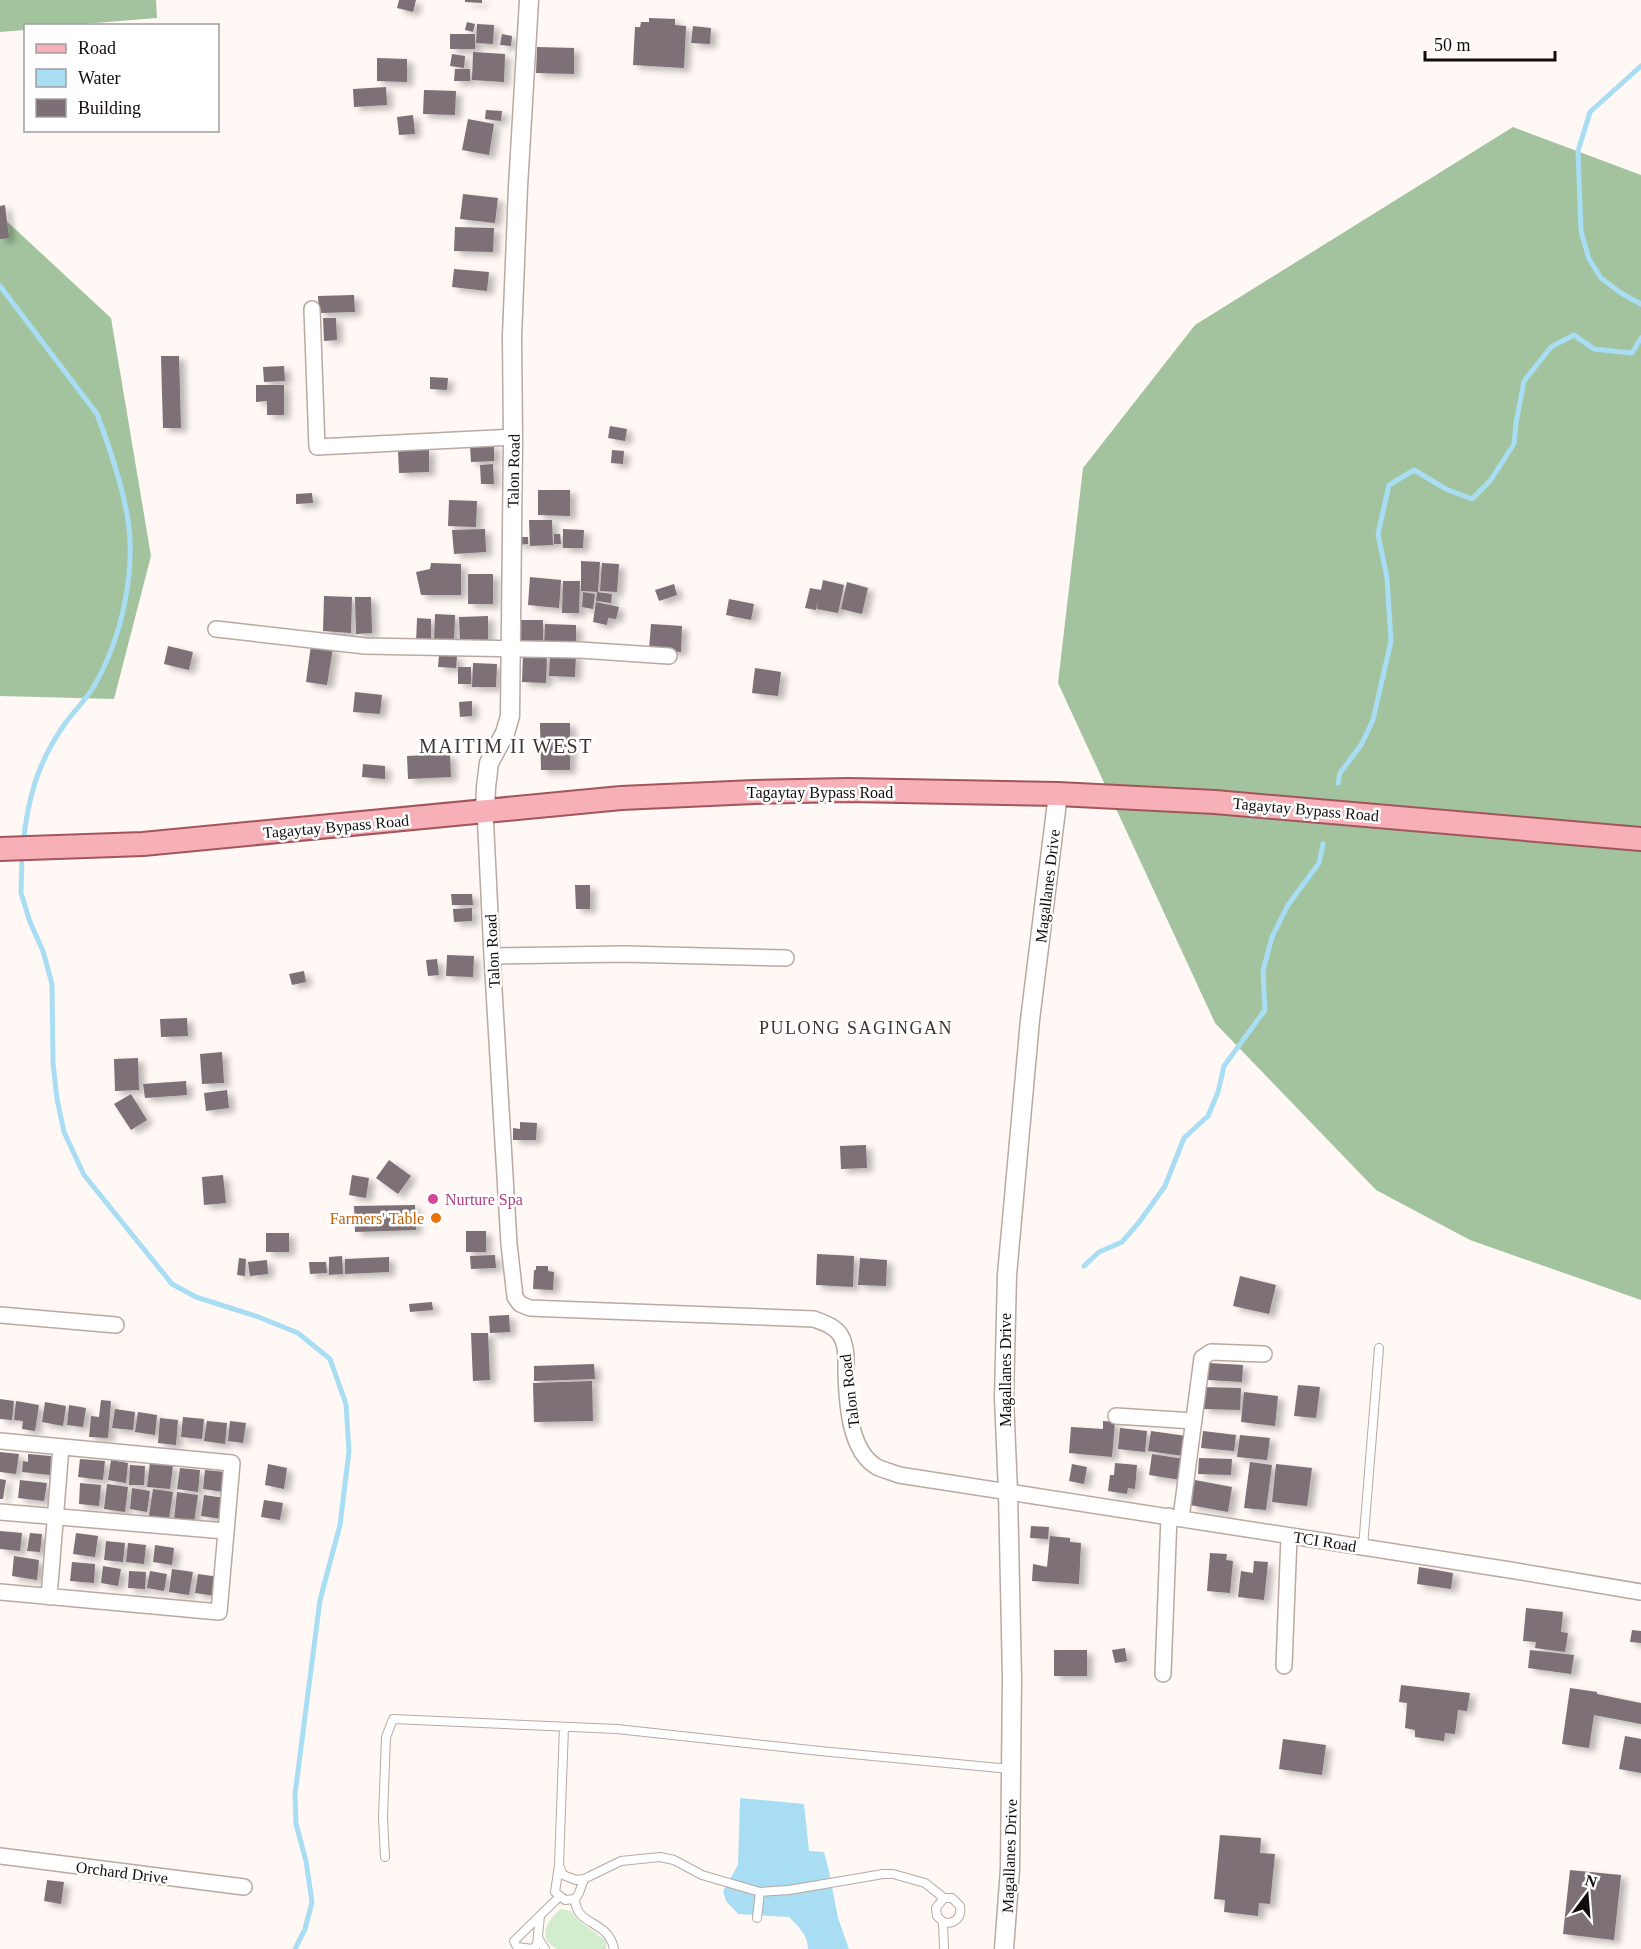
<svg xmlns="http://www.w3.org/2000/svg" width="1641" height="1949" font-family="Georgia,serif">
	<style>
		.green { fill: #d2edce }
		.forest { fill: #a2c39e }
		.water { fill: #a8ddf4 }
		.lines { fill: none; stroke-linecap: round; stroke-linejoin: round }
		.stream { stroke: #a8ddf4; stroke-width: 5 }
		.building { fill: #7d6f76; filter: url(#shadow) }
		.service-casing { stroke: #b8a9a2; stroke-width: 10 }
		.minor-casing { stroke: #b8a9a2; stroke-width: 18 }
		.tertiary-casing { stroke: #b8a9a2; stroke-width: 21 }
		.primary-casing { stroke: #a3555c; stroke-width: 26 }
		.service { stroke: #fff; stroke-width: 8 }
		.minor { stroke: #fff; stroke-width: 15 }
		.tertiary { stroke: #fff; stroke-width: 18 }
		.primary { stroke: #f7b0b7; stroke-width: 22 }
		.hotel-dot { fill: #d1479c; stroke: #fff; stroke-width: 2 }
		.food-dot { fill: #e8710a; stroke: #fff; stroke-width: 2 }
		.labels { text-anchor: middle; stroke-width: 5; stroke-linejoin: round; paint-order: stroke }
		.street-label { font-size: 16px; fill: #120d0b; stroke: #fff }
		.hotel-label { font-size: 16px; fill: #b23c85; stroke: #fff; text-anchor: start }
		.food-label { font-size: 16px; fill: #c56008; stroke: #fff; text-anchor: end }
		.neighbourhood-label { font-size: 18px; letter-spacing: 1.5px; fill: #40342e; stroke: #fff }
		.quarter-label { font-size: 20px; letter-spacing: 1.5px; fill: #40342e; stroke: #fff }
	</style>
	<defs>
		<filter id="shadow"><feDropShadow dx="6" dy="4" stdDeviation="3" flood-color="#0004"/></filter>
	</defs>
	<rect width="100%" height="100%" fill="#fff8f5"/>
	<!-- green -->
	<path class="green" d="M561,1909L571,1911C580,1925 594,1930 606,1941V1949H557C536,1938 547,1920 561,1909Z"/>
	<!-- forest -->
	<path class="forest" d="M0,0H156L157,18L70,25L26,26L25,30L0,32Z
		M1513,127L1641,175V1300L1470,1240L1376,1190L1215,1023L1058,683L1083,468L1195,325Z
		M0,215L111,318L151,556L114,699L0,696Z"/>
	<!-- water -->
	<path class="water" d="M740,1798L804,1804L809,1851L824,1852L829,1871L838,1918L849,1949H808C808,1935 798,1926 789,1917L738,1914L726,1901L723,1891L738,1865Z"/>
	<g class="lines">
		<!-- stream -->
		<path class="stream" d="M1641,66L1590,112L1578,151L1581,231L1589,259L1601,278L1621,293L1641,304
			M0,286L97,414C109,446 121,481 127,514C137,569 122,638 94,686C86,700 73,712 64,725C37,764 28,798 23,844
			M1338,783L1340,773L1361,745L1373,720L1391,641L1387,578L1378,534L1389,485L1414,470L1446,489L1472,499L1490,481L1514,444L1516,423L1524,381L1551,347L1574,335L1594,349L1632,353L1641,338
			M22,853L21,893L30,922L43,951L52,984L53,1063L57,1099L64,1132L84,1175L172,1284L196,1297L256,1316L298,1333L330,1359L346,1404L349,1451L340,1525L320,1600L295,1794L296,1824L306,1861L312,1902L305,1929L295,1949
			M1084,1266L1099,1252L1122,1242L1140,1221L1165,1186L1184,1138L1208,1116L1218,1092L1224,1066L1265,1010L1263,971L1272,937L1288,905L1319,863L1323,844"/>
	</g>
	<!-- building -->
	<path class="building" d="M399,0H416L413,12L397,8Z
		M465,0H482V3L465,2Z
		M649,18L675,19V25L686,26L684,68L633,65L635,27H640L641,22H649Z
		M467,22L475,24L473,32L465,30Z
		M477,24L494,25L493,44L476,43Z
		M693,26L711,28L710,44L691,43Z
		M450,34H475V49H450Z
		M502,34L512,36L511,46L500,45Z
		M537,47L574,48V74L536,73Z
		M473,52L505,54L504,82L472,80Z
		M452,54L465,56L464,68L450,66Z
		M377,58L407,59V82L377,81Z
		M455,69H470V81H454Z
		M386,87L387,105L354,107L353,89Z
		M424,90L456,91L455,115L423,114Z
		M486,110L502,111L501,121L485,119Z
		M413,115L415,134L399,135L397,117Z
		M468,119L494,124L489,155L462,150Z
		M463,194L498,198L495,223L460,219Z
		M5,205L9,238L0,239V206Z
		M455,227L494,228L493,252L454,251Z
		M454,269L489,272L487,291L452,287Z
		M354,295L355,312L319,313L318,296Z
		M323,318H336L337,340L324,341Z
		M161,356H179L181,428H163Z
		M284,366L285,381L264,382L263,367Z
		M430,377L448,378L447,390L430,389Z
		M256,385H284V415H267V401L256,402Z
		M610,426L627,429L625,441L608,438Z
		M470,445H494V461L471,462Z
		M429,449V472L399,473L398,450Z
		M612,450L624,451L623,464L611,463Z
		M493,464L494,484H481L480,465Z
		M538,490H570V516L538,515Z
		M312,493L313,503L296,504V494Z
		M449,500L477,501L476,527L448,526Z
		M529,520H552L553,545L530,546Z
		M485,529L486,552L454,554L452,530Z
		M563,529L584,530L583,548H563Z
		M554,534H560L561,544H554Z
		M517,537H528V544L517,545Z
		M581,561L600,562L598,592L581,591Z
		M431,563L461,564V595H421L416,572L430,569Z
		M602,563L619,564L617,592L600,591Z
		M468,574H493V604H468Z
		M530,577L561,580L559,608L528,605Z
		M823,580L844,585L838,613L817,609L818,600L816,610L805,608L810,588L821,590Z
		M563,581H580L579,613H562Z
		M847,582L868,588L862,614L841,609Z
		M674,584L677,595L659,601L655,590Z
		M583,592L595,594L593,609L582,607Z
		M597,592L612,594L611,603L596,601Z
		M324,596L352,597L351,633L323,631Z
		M355,597H371L372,633L356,634Z
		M729,599L754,604L751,620L726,615Z
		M596,602L619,607L616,619L608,618L607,625L593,622Z
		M435,614L455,615L454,643L434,642Z
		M488,616V642H460L459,617Z
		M417,618L431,619V644H416Z
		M519,620H543V647H518Z
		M545,624L576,625V649L544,647Z
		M651,624L682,626L681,652L649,650Z
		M311,645L333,648L327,685L306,682Z
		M168,646L193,652L189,670L164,664Z
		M523,653L547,654L546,683L522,682Z
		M550,654H576L575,677L549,676Z
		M439,655L457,656L456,668L438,667Z
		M473,663L497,664L496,687H472Z
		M458,667H471V684H458Z
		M755,668L781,672L778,696L752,693Z
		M355,692L382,695L380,714L353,712Z
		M472,701V716L460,717L459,702Z
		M540,723H570V770H541Z
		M450,754L451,777L408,779L407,756Z
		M363,764L385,766V779L362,777Z
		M575,885H590V909H576Z
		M451,894H472L473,905H452Z
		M472,908V921L454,922L453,909Z
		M447,955L474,956L473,977L446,976Z
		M437,959L439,975L428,976L426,960Z
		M304,971L306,982L292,985L289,974Z
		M187,1018L188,1036L161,1037L160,1019Z
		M222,1052L224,1083L202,1084L200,1054Z
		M138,1058L139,1090L115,1091L114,1059Z
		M186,1081L187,1095L145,1098L143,1084Z
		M227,1090L229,1108L206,1111L204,1093Z
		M131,1094L147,1120L131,1130L114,1104Z
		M520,1122L537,1123L536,1140H513V1128L520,1129Z
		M866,1145L867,1168L841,1169L840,1146Z
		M389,1160L411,1176L398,1194L376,1178Z
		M223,1175L226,1203L204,1205L202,1177Z
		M352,1175L369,1178L366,1198L349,1195Z
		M415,1205L416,1230L355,1232L354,1206Z
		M466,1231H486V1252H466Z
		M266,1233H289V1252H266Z
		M817,1254L854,1256L853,1287L816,1285Z
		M495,1255L496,1268L471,1269L470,1256Z
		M342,1256L343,1274L329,1275V1257Z
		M389,1257V1272L345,1274V1259Z
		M239,1258L246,1259L245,1276L237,1275Z
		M860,1258L887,1260L886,1286L858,1285Z
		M267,1260L268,1274L250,1276L248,1262Z
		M309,1262H326L327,1273L310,1274Z
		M536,1266H548V1271L554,1272L553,1290L533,1289L534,1270H536Z
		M1240,1276L1276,1285L1269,1314L1233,1306Z
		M432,1302L433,1310L410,1312L409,1304Z
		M509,1315L510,1332L490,1333L489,1316Z
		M471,1333H488L490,1380L473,1381Z
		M1208,1363L1243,1365L1242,1382L1207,1380Z
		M594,1364L595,1379L534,1381V1366Z
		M592,1381L593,1421L534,1422L533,1383Z
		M1298,1385L1320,1387L1316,1418L1294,1416Z
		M1203,1387L1241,1388L1240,1410L1203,1409Z
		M1244,1392L1278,1396L1275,1426L1241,1422Z
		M0,1399L14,1401L12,1420L0,1419Z
		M101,1400L111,1401L108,1438L89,1437L91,1416L99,1417Z
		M16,1401L39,1405L35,1431L22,1429L23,1421L14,1420Z
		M45,1402L66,1406L63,1426L42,1422Z
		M69,1405L86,1408L83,1427L67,1425Z
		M115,1409L135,1412L133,1430L112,1428Z
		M138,1412L157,1415L155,1435L135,1432Z
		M183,1417L204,1419L202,1439L181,1437Z
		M160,1418L178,1420L176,1445L158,1443Z
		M207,1421L227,1423L225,1444L204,1441Z
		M230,1421L246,1423L243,1443L228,1441Z
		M1103,1421L1115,1422L1112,1457L1069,1453L1071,1427L1103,1429Z
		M1120,1428L1147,1431L1145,1452L1118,1449Z
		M1151,1431L1186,1436L1183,1456L1148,1451Z
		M1203,1431L1236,1435L1234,1451L1201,1448Z
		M1240,1435L1270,1438L1267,1460L1237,1457Z
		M0,1452L19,1454L16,1474L0,1472Z
		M28,1454L51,1456L50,1475L22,1472L23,1461L28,1462Z
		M1152,1454L1184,1459L1181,1480L1149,1475Z
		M1199,1458L1232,1459L1231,1475L1198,1474Z
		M80,1459L105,1461L103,1480L78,1477Z
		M111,1460L128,1463L126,1483L108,1480Z
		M150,1462L173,1465L170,1489L147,1487Z
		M1250,1462L1272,1465L1266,1510L1244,1508Z
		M1115,1463L1137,1465L1135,1489L1128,1488L1127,1494L1108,1491L1110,1475H1114Z
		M268,1464L287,1468L284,1489L265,1485Z
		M1072,1464L1087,1467L1084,1484L1069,1481Z
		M1276,1464L1312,1468L1307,1506L1272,1502Z
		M130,1465L145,1466L144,1485H129Z
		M180,1468L200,1470L198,1492L177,1489Z
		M205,1470L226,1472L224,1492L203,1489Z
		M0,1479L6,1480L3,1499H0Z
		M20,1480L47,1483L44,1501L18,1498Z
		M1195,1480L1232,1487L1228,1512L1190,1505Z
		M80,1483L101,1485L99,1506L79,1504Z
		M107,1484L128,1487L125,1512L104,1509Z
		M132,1488L150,1491L147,1512L130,1509Z
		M153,1489L173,1492L169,1519L149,1516Z
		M177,1492L198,1495L194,1522L174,1520Z
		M204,1495L225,1498L222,1519L201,1516Z
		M264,1500L283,1503L280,1520L261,1517Z
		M1031,1526L1049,1527L1048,1539L1030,1538Z
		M0,1531L22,1533L20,1551L0,1549Z
		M30,1533L42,1534L40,1552L27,1551Z
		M76,1533L98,1536L95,1557L73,1554Z
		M1050,1536L1070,1538V1542L1081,1543L1079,1584L1032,1581L1033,1564L1047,1567Z
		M106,1541L125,1543L123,1562L104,1560Z
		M128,1543L146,1545L144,1564L126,1562Z
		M155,1545L174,1548L172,1565L153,1562Z
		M1210,1553L1227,1554L1226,1560L1233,1561L1230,1593L1207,1591Z
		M14,1556L39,1560L37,1580L12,1576Z
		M1254,1561L1268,1562L1264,1600L1238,1597L1241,1571L1253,1573Z
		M72,1562L95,1564L94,1583L70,1581Z
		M103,1566L121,1569L118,1586L101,1583Z
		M1419,1567L1453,1573L1451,1589L1417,1584Z
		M172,1569L193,1572L189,1595L169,1592Z
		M129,1571L146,1572L145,1589L128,1588Z
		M150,1571L167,1574L164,1591L147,1588Z
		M198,1574L219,1577L216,1596L195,1593Z
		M1526,1608L1563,1612L1561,1632L1568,1633L1565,1652L1535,1648L1536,1642L1523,1641Z
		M1632,1630L1641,1631V1643L1630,1642Z
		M1125,1648L1127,1661L1115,1663L1112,1650Z
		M1054,1650H1087V1676H1054Z
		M1530,1650L1574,1655L1571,1674L1528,1668Z
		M1401,1685L1470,1693L1467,1711L1458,1710L1455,1734L1445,1733L1444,1741L1415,1737V1730L1405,1728L1407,1703L1399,1702Z
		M1570,1688L1597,1692V1694L1641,1703V1724L1594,1715L1589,1748L1562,1744Z
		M1625,1736L1641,1739V1773L1619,1769Z
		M1283,1739L1326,1745L1322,1775L1279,1769Z
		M1220,1835L1261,1838L1260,1853L1275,1854L1270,1904L1259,1903L1258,1916L1224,1912L1225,1900L1214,1899Z
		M1570,1870L1621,1875L1614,1940L1563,1934Z
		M47,1880L64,1882L61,1904L44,1901Z"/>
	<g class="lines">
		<!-- service casing -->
		<g class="service-casing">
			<path id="service" d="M1363,1547L1379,1348
				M564,1727L559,1865L555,1892L565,1900L575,1899L579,1893L584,1879
				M385,1857L383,1817L386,1737L393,1719L617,1729L820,1751L1010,1769
				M559,1865L563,1875L576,1880L584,1879L621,1861L660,1857L674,1860L702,1875L760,1892L789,1890L883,1874H893L925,1883L944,1898
				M575,1899C576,1927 608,1919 614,1949
				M540,1916L537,1945L532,1949L517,1947L514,1941L559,1897
				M757,1918L760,1892
				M943,1922C954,1925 962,1918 960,1906L952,1898H944L936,1908L937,1916L943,1922L944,1949
				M538,1938L545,1949"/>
		</g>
		<!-- minor casing -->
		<g class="minor-casing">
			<path id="minor" d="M312,309L317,447L513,437
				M216,629L365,646L580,650L669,656
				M485,811L492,956L509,1244L515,1297L520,1304L530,1308L554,1309L814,1319C824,1323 835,1326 841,1336C847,1347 846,1361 846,1373C847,1402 849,1451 877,1467C883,1470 892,1472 899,1475L1510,1570L1641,1592
				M492,956L624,954L786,958
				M0,1315L116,1325
				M1116,1416L1194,1421
				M0,1441L232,1463L219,1612L0,1592
				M0,1512L225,1531
				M1181,1518L1202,1358L1211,1352L1264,1354
				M49,1597L61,1447
				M1284,1666L1289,1536
				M1163,1674L1169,1516
				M0,1856L244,1887"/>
		</g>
		<!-- tertiary casing -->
		<g class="tertiary-casing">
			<path id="tertiary" d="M485,811L486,787L489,763L505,733L510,716L513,437L512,337L518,187L529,0
				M1004,1949L1010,1869L1012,1678L1008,1492L1004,1398L1007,1275L1030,1020L1058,794"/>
		</g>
		<!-- primary casing -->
		<g class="primary-casing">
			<path id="primary" d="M0,849L143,844L621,798L754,792L848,790L1058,794L1215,802L1641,839"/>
		</g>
		<!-- service -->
		<use href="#service" class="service"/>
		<!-- minor -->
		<use href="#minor" class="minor"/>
		<!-- tertiary -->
		<use href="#tertiary" class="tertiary"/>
		<!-- primary -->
		<use href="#primary" class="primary"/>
	</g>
	<!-- markers -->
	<circle class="hotel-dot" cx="433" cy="1199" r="6"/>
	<circle class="food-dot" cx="436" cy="1218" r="6"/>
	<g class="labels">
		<!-- street labels -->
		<g class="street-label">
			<text transform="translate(513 471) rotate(-89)" y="6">Talon Road</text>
			<text x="820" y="798">Tagaytay Bypass Road</text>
			<text transform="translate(1306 809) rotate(5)" y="6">Tagaytay Bypass Road</text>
			<text transform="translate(336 826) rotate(-5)" y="6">Tagaytay Bypass Road</text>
			<text transform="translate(1047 886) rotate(-83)" y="6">Magallanes Drive</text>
			<text transform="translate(492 951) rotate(-93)" y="6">Talon Road</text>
			<text transform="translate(1005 1370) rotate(-90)" y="6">Magallanes Drive</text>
			<text transform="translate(849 1391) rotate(-97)" y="6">Talon Road</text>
			<text transform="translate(1325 1541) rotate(9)" y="6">TCI Road</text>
			<text transform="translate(1009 1856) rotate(-88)" y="6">Magallanes Drive</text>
			<text transform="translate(122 1872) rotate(7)" y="6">Orchard Drive</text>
		</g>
		<!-- hotel labels -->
		<g class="hotel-label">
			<text x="445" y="1205">Nurture Spa</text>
		</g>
		<!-- food labels -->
		<g class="food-label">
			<text x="424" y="1224">Farmers' Table</text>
		</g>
		<!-- neighbourhood labels -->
		<g class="neighbourhood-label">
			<text x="856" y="1034">PULONG SAGINGAN</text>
		</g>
		<!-- quarter labels -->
		<g class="quarter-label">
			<text x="506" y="753">MAITIM II WEST</text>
		</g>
	</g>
	<!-- legend -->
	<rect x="24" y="24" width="195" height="108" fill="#ffffff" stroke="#a09e9d" stroke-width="1.5"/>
	<rect x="36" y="44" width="30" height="9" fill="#f7b0b7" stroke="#a09e9d" stroke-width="1.5"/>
	<text x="78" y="54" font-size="18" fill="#120d0b">Road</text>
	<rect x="36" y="69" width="30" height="18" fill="#a8ddf4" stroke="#a09e9d" stroke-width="1.5"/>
	<text x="78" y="84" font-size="18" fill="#120d0b">Water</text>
	<rect x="36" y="99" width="30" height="18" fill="#7d6f76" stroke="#a09e9d" stroke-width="1.5"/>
	<text x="78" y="114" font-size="18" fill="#120d0b">Building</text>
	<!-- north arrow -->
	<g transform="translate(1587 1895) rotate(16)" stroke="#ffffff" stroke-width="4.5" paint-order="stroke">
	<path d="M0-4.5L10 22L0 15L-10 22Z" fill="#120d0b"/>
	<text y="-9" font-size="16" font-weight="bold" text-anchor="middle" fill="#120d0b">N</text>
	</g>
	<!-- scale -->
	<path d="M1425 51v9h130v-9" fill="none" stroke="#120d0b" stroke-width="3"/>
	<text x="1434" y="51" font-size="18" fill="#120d0b" stroke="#ffffff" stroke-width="4.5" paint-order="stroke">50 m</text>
</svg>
